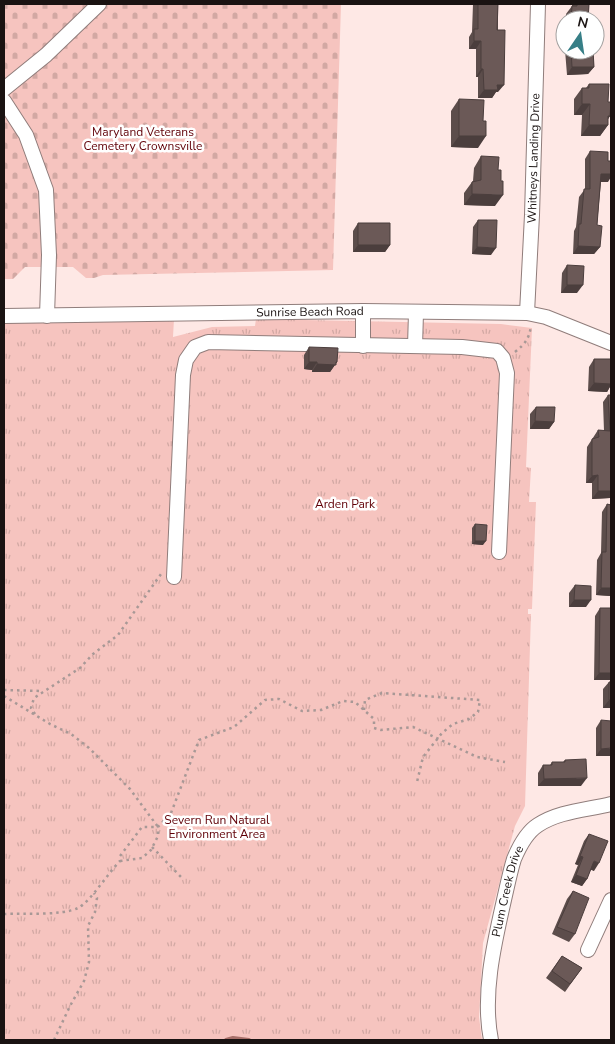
<svg xmlns="http://www.w3.org/2000/svg" width="615" height="1044" font-family="'Nunito Sans',sans-serif">
	<style>
		.cemetery { fill: url(#cemetery-stones) }
		.park { fill: url(#park-tufts) }
		.lines { fill: none; stroke-linecap: round; stroke-linejoin: round }
		.stream { stroke: #a76f69; stroke-width: 4 }
		.minor-casing { stroke: #907d7b; stroke-width: 16 }
		.path { stroke: #a89896; stroke-width: 2.5; stroke-dasharray: 2.5 4; stroke-linecap: butt }
		.minor { stroke: #fff; stroke-width: 14 }
		.wall { fill: #5c4d4b }
		.shaded-wall { fill: #4b3e3d }
		.building { fill: #6b5957; stroke: #4b3e3d }
		.labels { text-anchor: middle; stroke-width: 5; stroke-linejoin: round; paint-order: stroke }
		.park-label { font-size: 12px; fill: #600007; stroke: #fff }
		.street-label { font-size: 12px; fill: #1a1312; stroke: #fff }
	</style>
	<defs>
		<pattern id="cemetery-stones" width="16" height="16" patternUnits="userSpaceOnUse" patternTransform="scale(1.25)"><rect width="16" height="16" fill="#f6c4bf"/><path d="M2 7V4a2 2 0 0 1 4 0v3zM10 15v-3a2 2 0 0 1 4 0v3z" fill="#d2a8a3"/></pattern>
		<pattern id="park-tufts" width="24" height="20" patternUnits="userSpaceOnUse" patternTransform="scale(1.25)"><rect width="24" height="20" fill="#f6c4bf"/><path d="M3 7l-1-3M5 7V3M7 7l1-3M15 17l-1-3M17 17v-4M19 17l1-3" fill="none" stroke="#d2a8a3"/></pattern>
	</defs>
	<rect width="100%" height="100%" fill="#fee8e5"/>
	<!-- cemetery -->
	<path class="cemetery" d="M4,4H341L333,270L103,275L94,278H86L73,267H25L13,279H4Z"/>
	<!-- park -->
	<path class="park" d="M174,319L173,337L212,327L255,326L256,319L501,324L532,328L526,467L531,468L529,502H536L532,609H528V614H531L525,806L515,826L483,943L479,1017L482,1040H4V320Z"/>
	<g class="lines">
		<!-- stream -->
		<path class="stream" d="M226,1040L233,1038L249,1040"/>
		<!-- minor casing -->
		<g class="minor-casing">
			<g id="minor">
				<path d="M4,89L46,55L99,4"/>
				<path d="M4,101L26,135L46,190L49,255L47,316"/>
				<path id="s1" d="M527,313L532,215L538,4"/>
				<path id="s2" d="M4,316L363,311L527,313L546,317L611,343"/>
				<path d="M363,346V311"/>
				<path d="M415,346L416,313"/>
				<path d="M174,577L183,375L186,360L195,347L208,342L462,347L497,351L503,358L507,373L499,552"/>
				<path d="M588,950L611,900"/>
				<path id="s3" d="M491,1040C482,995 494,944 504,900C507,887 510,872 514,859C519,847 527,832 538,825C559,811 587,810 611,804"/>
			</g>
		</g>
		<!-- path -->
		<path class="path" d="M515,352C525,344 529,339 531,326
			M4,690L42,691
			M4,696L50,724L71,734L89,748L130,789L158,827
			M364,710L365,700L382,693L480,700L478,712L469,719L453,724L442,733L423,757L417,782
			M35,714L31,708L34,698L80,668L93,654L118,635L161,574
			M152,847L183,879
			M120,861L142,858L151,850L158,836V827L171,813L199,740L234,727L265,700L279,699L302,711L321,710L343,701L355,702L374,719V728L381,730L413,727L477,757L505,762
			M4,914C23,913 61,916 78,908C91,901 108,873 120,861V856L142,827H158
			M54,1040L70,1006L84,981L89,962L88,926L95,912L97,898L94,893"/>
		<!-- minor -->
		<use href="#minor" class="minor"/>
	</g>
	<!-- wall -->
	<path class="wall" d="M473,4H498V92H496L492,98H478V77H476V49H469V37L472,32Z
		M572,4H589L588,20H566V14L572,6Z
		M565,50H593L594,67L588,74L567,75Z
		M589,84L608,102L610,116L608,119V125L600,136H581L582,115H574V99L582,88H586Z
		M459,99L478,148L451,147V111Z
		M590,151L608,182H601L597,225L600,247L594,254H573L574,231L576,227L579,197L585,189V159Z
		M481,156L495,206L464,205V193L472,182L473,181L474,168Z
		M478,220L491,255L472,254L473,227Z
		M358,223L390,245L385,252H353V231Z
		M567,265L577,293H561L562,273Z
		M309,347L337,362L330,372H312V370L304,369V355Z
		M594,359H611V385L607,392L588,391L589,367Z
		M608,395H611L610,498L592,499V483H586L587,447L598,430L604,431L603,402Z
		M536,407L554,422L549,429H530V414Z
		M607,504L611,505V596L596,595L597,560L601,553L602,512Z
		M475,524L483,545L472,544V528Z
		M575,585L586,607H569V593Z
		M600,608L611,680H594L595,616Z
		M609,682H611V708H603V689Z
		M601,720L611,756H596V728Z
		M565,760L581,786H538V773L543,765H550L552,762H563Z
		M589,834L594,871L591,869L587,879L582,886L571,882L578,865L575,864L584,841Z
		M573,891L575,934L569,942L552,934L567,899Z
		M562,956L582,968L565,992L546,978Z"/>
	<!-- shaded-wall -->
	<path class="shaded-wall" d="M474,41H481L476,49H469Z
		M572,67H594L588,74L567,75Z
		M481,69H483L478,77H476Z
		M497,85H504L498,92H496L492,98H478L484,90Z
		M582,104H590L582,115H574Z
		M608,116H610L604,125H608L600,136H581L589,125Z
		M459,136H486L478,148L451,147Z
		M601,174H611V177L608,182H596Z
		M472,194L503,195L495,206L464,205Z
		M358,245H390L385,252H353Z
		M578,246L600,247L594,254H573Z
		M477,247L496,248L491,255L472,254Z
		M567,285H583L577,293H561Z
		M309,362H317L312,370L304,369Z
		M337,362L330,372H312L317,364Z
		M594,383L611,384V385L607,392L588,391Z
		M535,421L554,422L549,429H530Z
		M598,475L592,483H586L592,476Z
		M598,491H611V497L610,498L592,499Z
		M475,541H486L483,545L472,544Z
		M601,588H611V596L596,595Z
		M574,600H591L586,607H569Z
		M599,673H611V680H594Z
		M609,700H611V708H603Z
		M611,748V756H596L601,749Z
		M587,778L581,786H538L544,779Z
		M580,856L583,857L578,865L575,864Z
		M594,861L599,863L594,871L589,869Z
		M576,875L587,879L582,886L571,882Z"/>
	<!-- building -->
	<path class="building" d="M478,4H498L497,30H505L504,85H497L498,90H484L483,69H481V41H474V29H478Z
		M577,4H589L588,20H571L572,6H577Z
		M571,50H593L594,67H572Z
		M589,84H609L608,102H611L610,116H608V125H589L590,104H582V88H589Z
		M459,99L484,100L483,121H486V136H459Z
		M590,151L608,152V161H611V174H601L597,225L602,226L600,247L578,246L579,224H581L584,189H590Z
		M481,156L499,157L498,170H501V181H503V195L472,194V182L481,180Z
		M478,220H497L496,248L477,247Z
		M358,223H390V245H358Z
		M567,265L584,266L583,285H567Z
		M309,347L338,348L337,362H336V365L317,364V362H309Z
		M594,359H611V384L594,383Z
		M608,395H611V491H598V475L592,476V439L599,437L598,430L610,431Z
		M536,407H555L554,422L535,421Z
		M607,504L611,505V588H601L602,552H606Z
		M475,524L487,525L486,541H475Z
		M575,585L591,586V600H574Z
		M600,608H611V673H599Z
		M609,682H611V700H609Z
		M601,720L611,721V748L601,749Z
		M586,759L587,778L544,779L543,765H552V762H565V760Z
		M589,834L608,841L599,863L594,861L587,879L576,875L583,857L580,856Z
		M573,891L589,898L575,934L557,927Z
		M562,956L582,968L570,984L552,971Z"/>
	<g class="labels">
		<!-- park labels -->
		<g class="park-label">
			<text x="143" y="136">Maryland Veterans<tspan x="143" dy="14">Cemetery Crownsville</tspan></text>
			<text x="345" y="508">Arden Park</text>
			<text x="217" y="824">Severn Run Natural<tspan x="217" dy="14">Environment Area</tspan></text>
		</g>
		<!-- street labels -->
		<g class="street-label">
			<text dy="4" stroke="none"><textPath href="#s1" startOffset="155">Whitneys Landing Drive</textPath></text>
			<text dy="4" stroke="none"><textPath href="#s2" startOffset="306">Sunrise Beach Road</textPath></text>
			<text dy="4" stroke="none"><textPath href="#s3" startOffset="151">Plum Creek Drive</textPath></text>
		</g>
	</g>
	<!-- border -->
	<rect width="615" height="1044" fill="none" stroke="#1a1312" stroke-width="10"/>
	<!-- north arrow -->
	<g transform="translate(580 35) rotate(13)"><circle r="24" fill="#ffffff" stroke="#a3a1a0"/>
	<path d="M0-4L9 19L0 12L-9 19Z" fill="#377f87"/>
	<text y="-8" font-size="14" font-weight="bold" text-anchor="middle" fill="#1a1312">N</text>
	</g>
</svg>
